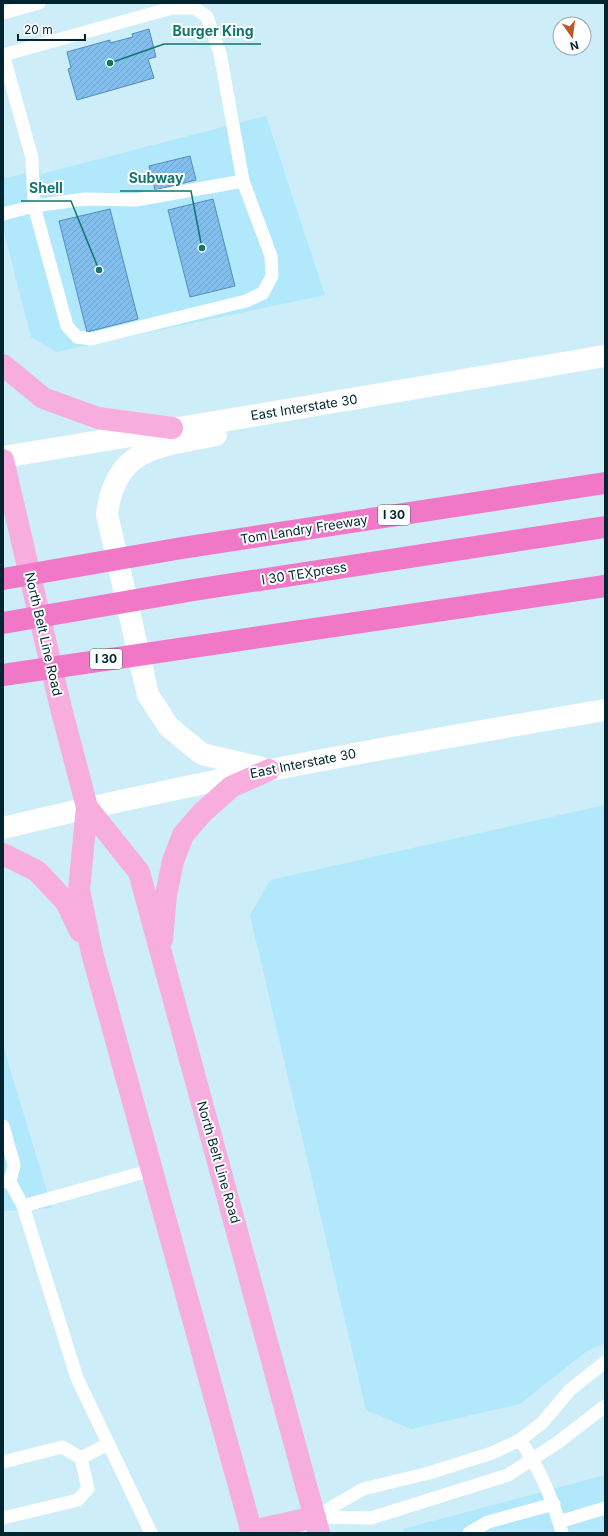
<svg xmlns="http://www.w3.org/2000/svg" width="608" height="1536" font-family="Inter,sans-serif">
	<style>
		.built { fill: #b2e8fc }
		.building { fill: url(#building-hatch); stroke: #518db9 }
		.lines { fill: none; stroke-linecap: round; stroke-linejoin: round }
		.lane { stroke: #fff; stroke-width: 13 }
		.secondary { stroke: #fff; stroke-width: 22 }
		.primary { stroke: #f7addd; stroke-width: 22 }
		.highway { stroke: #f177c7; stroke-width: 22 }
		.labels { text-anchor: middle; stroke-width: 4; stroke-linejoin: round; paint-order: stroke }
		.shield { fill: #fff; stroke: #4c666e; stroke-width: 1 }
		.shield-label { font-size: 12px; font-weight: bold; fill: #002530 }
		.street-label { font-size: 13px; fill: #002530; stroke: #fff }
		.leader { fill: none; stroke: #0f766e; stroke-width: 1.5 }
		.callout-dot { fill: #0f766e; stroke: #fff; stroke-width: 1.5 }
		.callout-label { font-size: 14px; text-anchor: middle; font-weight: bold; fill: #0f766e; stroke: #fff; stroke-width: 4; stroke-linejoin: round; paint-order: stroke }
	</style>
	<defs>
		<pattern id="building-hatch" width="6" height="6" patternUnits="userSpaceOnUse"><rect width="6" height="6" fill="#83bfee"/><path d="M-1 1l2-2M0 6l6-6M5 7l2-2" fill="none" stroke="#6fa4cc"/></pattern>
	</defs>
	<rect width="100%" height="100%" fill="#cdedf8"/>
	<!-- built -->
	<path class="built" d="M266,116L325,295L56,352L31,337L3,229V179L40,169L41,174Z
		M605,805V1343L587,1351L520,1404L411,1429L366,1410L250,915L270,880Z
		M3,1046L52,1208L3,1211Z
		M605,1475V1533H404L403,1529Z"/>
	<!-- building -->
	<path class="building" d="M149,29L156,57L148,59L154,78L77,100L68,69L71,68L67,52L110,40V43L133,37L132,34Z
		M190,156L196,180L155,190L149,166Z
		M213,199L235,286L190,297L168,210Z
		M110,209L138,319L87,332L59,221Z"/>
	<g class="lines">
		<!-- lane -->
		<path class="lane" d="M3,13L39,3
			M3,54L32,158L34,206L67,326L77,337L91,339L246,301L263,293L272,276L271,256L243,181L220,53L207,17L195,8H172L3,55
			M3,214L34,206L85,199L136,200L243,181
			M3,1126L14,1165L10,1182
			M3,1181L10,1182L23,1206L77,1378L151,1533
			M23,1206L152,1170
			M520,1440C540,1469 553,1499 562,1533
			M81,1458L108,1444
			M3,1462L62,1447L81,1458
			M315,1517L363,1489L429,1473L492,1453L520,1440L542,1423L571,1389L605,1362
			M315,1517L371,1518L508,1475L557,1443L605,1406
			M3,1518L78,1500L88,1489L81,1458
			M559,1522L605,1508
			M469,1533L488,1522L554,1504"/>
		<!-- secondary -->
		<path class="secondary" d="M216,435C160,447 116,445 107,514L148,695L169,727L202,754L262,768
			M3,457C204,424 404,391 605,356
			M3,828C202,780 403,744 605,710"/>
		<!-- primary -->
		<path class="primary" d="M3,365L43,398L98,418L172,428
			M3,460L61,708L87,807L79,890L92,953L252,1533
			M87,807L139,872L319,1533
			M3,854L37,871L66,902L80,931
			M162,939L166,895L173,861L183,835L202,813L231,787L269,770
			M252,1531L315,1517"/>
		<!-- highway -->
		<path class="highway" d="M3,579L182,548L605,483
			M3,623L194,590L605,527
			M3,675L605,586"/>
	</g>
	<g class="labels">
		<!-- shield labels -->
		<g class="shield">
			<rect x="378" y="505" width="32" height="20" rx="3"/>
			<rect x="90" y="649" width="32" height="20" rx="3"/>
		</g>
		<g class="shield-label">
			<text x="394" y="519">I 30</text>
			<text x="106" y="663">I 30</text>
		</g>
		<!-- street labels -->
		<g class="street-label">
			<text transform="translate(304 407) rotate(-9)" y="5">East Interstate 30</text>
			<text transform="translate(304 529) rotate(-9)" y="5">Tom Landry Freeway</text>
			<text transform="translate(304 573) rotate(-9)" y="5">I 30 TEXpress</text>
			<text transform="translate(44 634) rotate(77)" y="5">North Belt Line Road</text>
			<text transform="translate(303 763) rotate(-11)" y="5">East Interstate 30</text>
			<text transform="translate(219 1162) rotate(74)" y="5">North Belt Line Road</text>
		</g>
	</g>
	<!-- callouts -->
	<path class="leader" d="M110 63L164 44H261M202 248L191 191H120M99 270L71 201H21"/>
	<g class="callout-dot">
		<circle cx="110" cy="63" r="4"/>
		<circle cx="202" cy="248" r="4"/>
		<circle cx="99" cy="270" r="4"/>
	</g>
	<g class="callout-label">
		<text x="213" y="36">Burger King</text>
		<text x="156" y="183">Subway</text>
		<text x="46" y="193">Shell</text>
	</g>
	<!-- border -->
	<rect width="608" height="1536" fill="none" stroke="#002530" stroke-width="8"/>
	<!-- north arrow -->
	<g transform="translate(572 36) rotate(166)"><circle r="19" fill="#ffffff" stroke="#99a8ac"/>
	<path d="M0-3L7 15L0 10L-7 15Z" fill="#bd572a"/>
	<text y="-6" font-size="11" font-weight="bold" text-anchor="middle" fill="#002530">N</text>
	</g>
	<!-- scale -->
	<path d="M18 34v6h67v-6" fill="none" stroke="#002530" stroke-width="2"/>
	<text x="24" y="34" font-size="12" fill="#002530" stroke="#ffffff" stroke-width="3" paint-order="stroke">20 m</text>
</svg>
